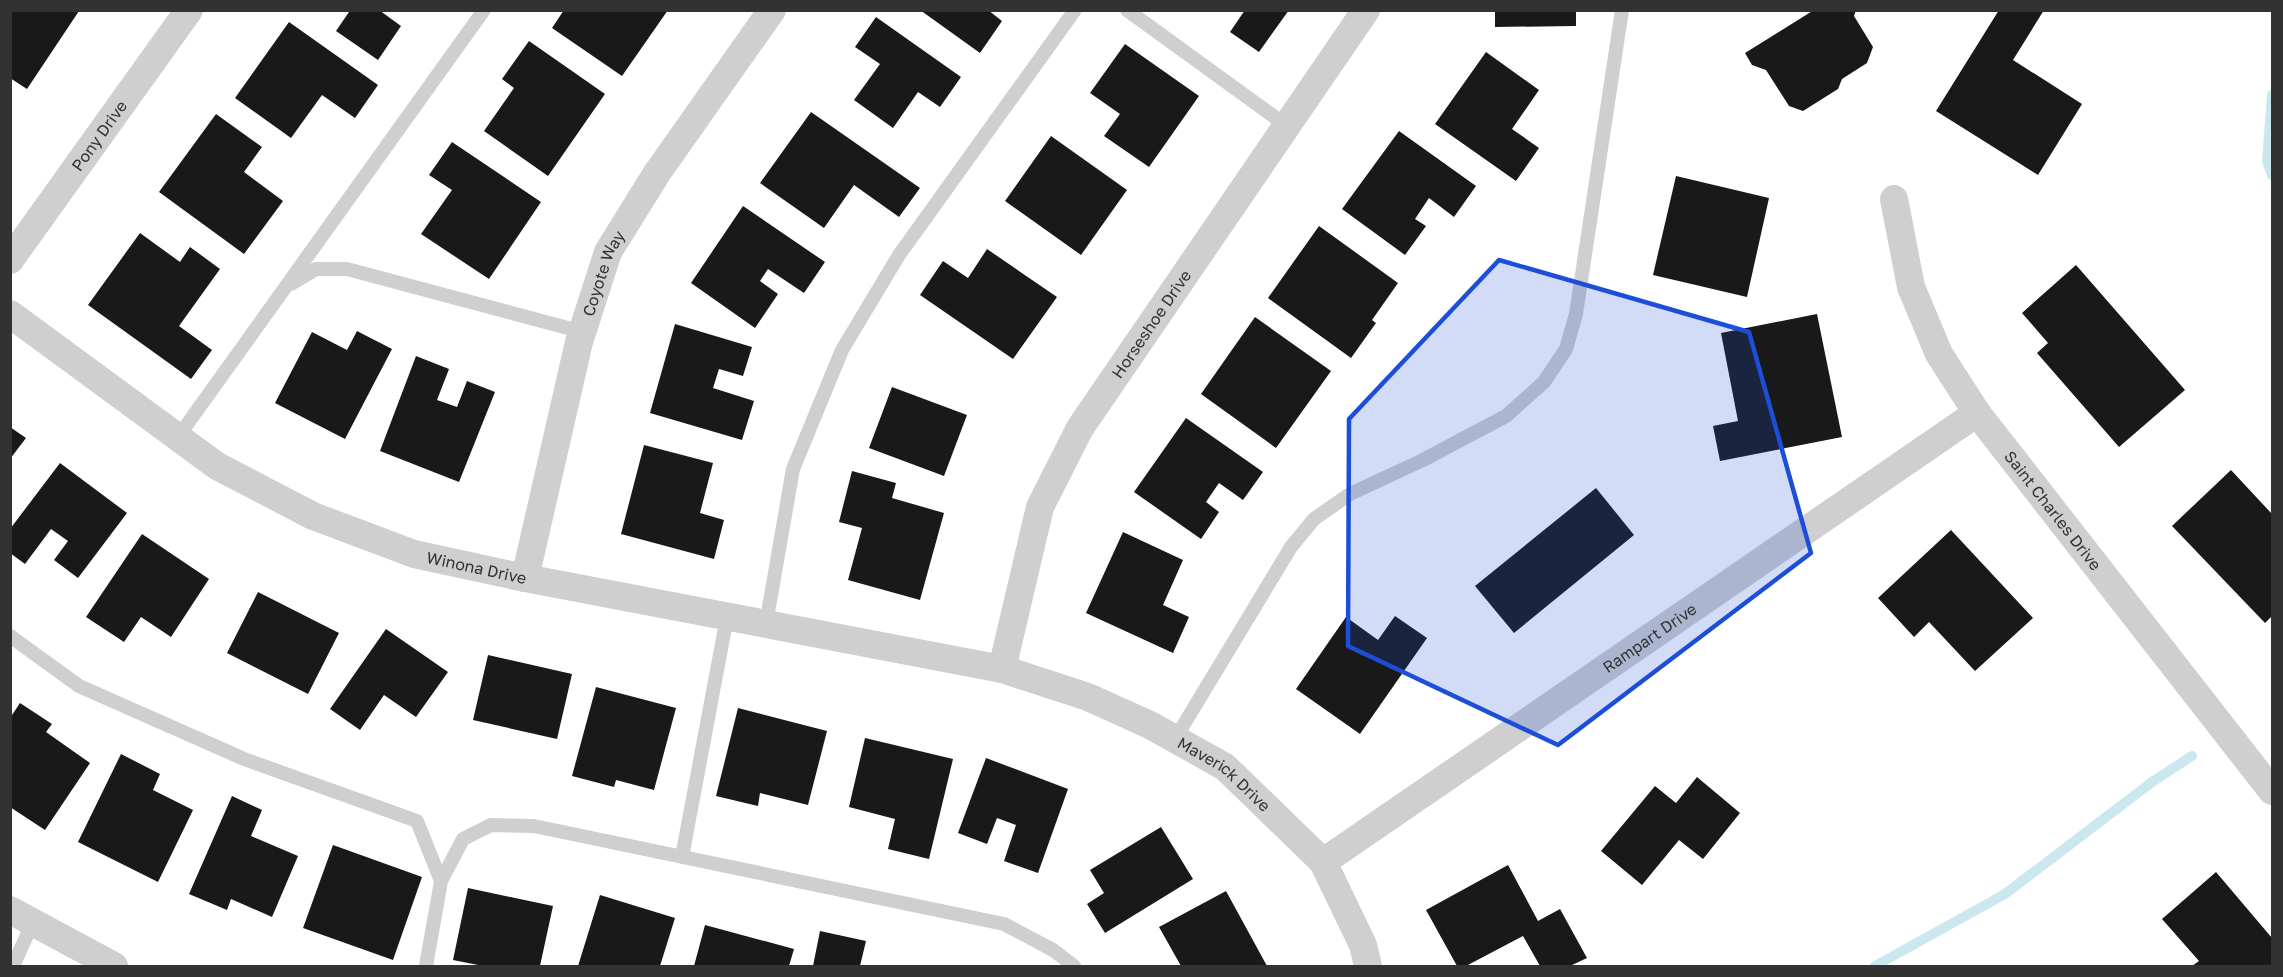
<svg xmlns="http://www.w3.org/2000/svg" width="2283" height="977" font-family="'Golos Text',sans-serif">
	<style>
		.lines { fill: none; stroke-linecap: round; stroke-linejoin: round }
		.stream { stroke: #cbe8ef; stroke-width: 10 }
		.building { fill: #191919 }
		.service { stroke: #cfcfcf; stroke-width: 14 }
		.minor { stroke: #cfcfcf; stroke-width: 28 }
		.marked { fill: #1d4ed8; fill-opacity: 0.2; stroke: #1d4ed8; stroke-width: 4.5; stroke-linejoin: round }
		.labels { text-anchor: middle; stroke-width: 6; stroke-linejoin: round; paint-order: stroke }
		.street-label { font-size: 16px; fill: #323232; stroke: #fff }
	</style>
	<rect width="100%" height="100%" fill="#fff"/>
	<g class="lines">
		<!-- stream -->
		<path class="stream" d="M2272,95L2267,161L2272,175
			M1875,966L2005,894L2152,782L2192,756"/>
	</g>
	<!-- building -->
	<path class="building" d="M10,10L79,11L27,89L10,78Z
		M346,10H379L401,26L378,60L336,31L349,12Z
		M564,10H668L622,76L552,28Z
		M920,10H988L1002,21L980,53Z
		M1245,10H1289L1259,52L1230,32Z
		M1495,10H1576V26L1495,27Z
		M1814,10H1856L1854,16L1873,47L1867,63L1842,79L1838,89L1803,111L1789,106L1766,70L1752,65L1745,53Z
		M1999,10H2044L2013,60L2082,104L2038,175L1936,111Z
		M876,17L961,77L940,107L918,92L893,128L854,100L880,64L855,47Z
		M289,22L378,85L355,118L322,95L291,138L235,98Z
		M529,41L605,94L548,176L484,131L514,88L502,79Z
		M1125,44L1199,96L1149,167L1104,136L1120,114L1090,93Z
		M1486,52L1539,90L1512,129L1539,148L1516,181L1435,124Z
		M811,112L920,188L899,217L854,185L824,228L760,183Z
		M216,114L262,147L244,172L283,201L244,254L159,192Z
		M1399,131L1476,186L1454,217L1429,198L1415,219L1426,226L1405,255L1342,209Z
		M1051,136L1127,190L1081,255L1005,201Z
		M452,142L541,202L489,279L421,234L452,190L429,175Z
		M1676,176L1769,198L1747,297L1653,275Z
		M743,206L825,262L804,293L768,269L760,281L778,294L755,328L691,283Z
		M1319,226L1398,283L1372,320L1376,323L1351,358L1268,298Z
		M140,233L180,262L190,247L220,269L179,326L212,350L191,379L88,305Z
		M987,249L1057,297L1013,359L920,295L943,261L968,278Z
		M2076,265L2185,390L2119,447L2037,353L2048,343L2022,313Z
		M1817,314L1842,437L1720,461L1713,426L1738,421L1721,333Z
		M1255,317L1331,371L1276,448L1201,394Z
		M675,324L752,347L743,376L719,369L713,388L754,401L742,440L650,413Z
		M357,331L392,349L345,439L275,403L312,332L347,350Z
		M416,356L449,369L437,400L457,407L467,381L495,392L459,482L380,451Z
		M892,387L967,415L944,476L869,448Z
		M1186,418L1263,472L1243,500L1219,483L1206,502L1219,512L1201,539L1134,492Z
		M10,427L26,438L10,459Z
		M644,445L713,463L700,513L724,520L714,559L621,534Z
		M60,463L127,513L78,578L54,560L68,541L51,529L25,564L10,553V529Z
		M2231,470L2272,514V616L2265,623L2172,526Z
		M852,471L896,483L892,498L944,513L920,600L848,580L862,528L839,522Z
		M1596,488L1634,535L1514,633L1475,586Z
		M1951,530L2033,618L1975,671L1929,622L1914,637L1878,598Z
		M1123,532L1183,560L1163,605L1189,617L1173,653L1086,613Z
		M142,534L209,579L171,637L141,617L124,642L86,617Z
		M258,592L339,633L308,694L227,653Z
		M1395,616L1427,638L1360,734L1296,689L1346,617L1378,640Z
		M386,629L448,672L416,717L384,695L360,730L330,709Z
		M488,655L572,674L557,739L473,720Z
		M596,687L676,708L654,790L616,780L614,787L572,776Z
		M20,703L52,724L46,732L90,763L45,830L10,807V718Z
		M738,708L827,731L808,805L760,793L758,806L716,796Z
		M865,738L953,759L929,859L888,849L895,819L849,807Z
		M121,754L160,774L153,790L193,810L158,882L78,842Z
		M986,758L1068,789L1038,873L1004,861L1016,825L997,818L987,844L958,833Z
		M1697,777L1740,813L1703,859L1679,840L1642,885L1601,851L1655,786L1676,803Z
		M232,796L262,810L251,836L298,856L272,917L231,899L227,910L189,894Z
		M1161,827L1193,879L1105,933L1087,904L1104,893L1090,870Z
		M333,845L422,877L393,960L303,928Z
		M1508,865L1538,921L1560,909L1587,958L1570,966H1540L1523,936L1466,966H1457L1426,910Z
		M2216,872L2272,938V964L2270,966H2192L2199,961L2162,919Z
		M468,888L553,906L540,966H483L453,960Z
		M1226,891L1267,966H1181L1159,927Z
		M600,895L675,918L660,966H578Z
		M705,925L794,949L789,966H694Z
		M820,931L866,941L860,966H813Z"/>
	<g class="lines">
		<!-- service -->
		<path class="service" d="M1127,10L1287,126
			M291,284L316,269H347L583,332
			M178,437L484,10
			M766,624L793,469L842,350L899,255L1075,10
			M10,636L79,686L244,759L417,821L441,881L426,966
			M1175,739L1291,547L1314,519L1350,494L1423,460L1506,416L1544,382L1566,349L1576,314L1622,10
			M682,857L727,617
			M441,881L463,839L491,825L534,826L1004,924L1053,950L1074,966
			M13,966L33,922"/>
		<!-- minor -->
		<g class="minor">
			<path id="s1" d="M1894,199L1911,287L1939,354L1977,413L2272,791"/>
			<path id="s2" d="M10,260L189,10"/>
			<path id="s3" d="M10,314L217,466L313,516L414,554L525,578L1002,669L1088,697L1150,725L1225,767L1323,862L1363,945L1368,966"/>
			<path id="s4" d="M525,578L579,342L608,252L657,173L772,10"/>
			<path id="s5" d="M1002,669L1040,507L1080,428L1366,10"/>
			<path id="s6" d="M1323,862L1977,413"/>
			<path d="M10,910L114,966"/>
		</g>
	</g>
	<!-- marked area -->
	<path class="marked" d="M1499,260L1749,332L1811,553L1558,745L1348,646L1349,419Z"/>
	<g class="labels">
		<!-- street labels -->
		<g class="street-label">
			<text dy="6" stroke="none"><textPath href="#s2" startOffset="153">Pony Drive</textPath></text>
			<text dy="6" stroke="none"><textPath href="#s4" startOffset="315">Coyote Way</textPath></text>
			<text dy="6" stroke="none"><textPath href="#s5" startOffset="381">Horseshoe Drive</textPath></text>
			<text dy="6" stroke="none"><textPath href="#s1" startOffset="356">Saint Charles Drive</textPath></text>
			<text dy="6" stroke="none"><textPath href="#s3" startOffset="537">Winona Drive</textPath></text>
			<text dy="6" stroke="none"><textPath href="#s6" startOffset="396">Rampart Drive</textPath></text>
			<text dy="6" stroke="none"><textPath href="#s3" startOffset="1320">Maverick Drive</textPath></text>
		</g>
	</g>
	<!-- border -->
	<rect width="2283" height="977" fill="none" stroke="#323232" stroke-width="24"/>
</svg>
